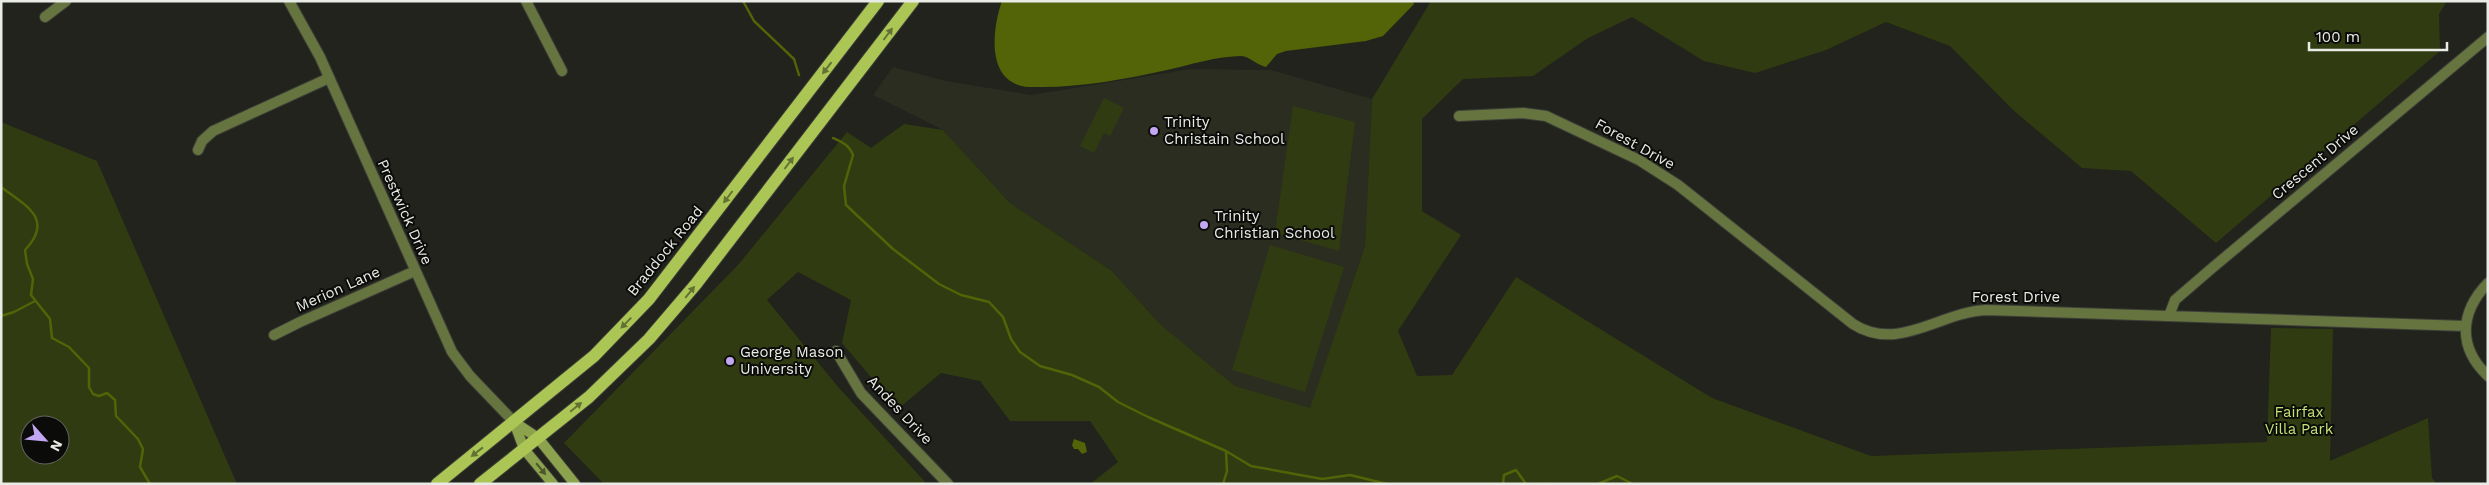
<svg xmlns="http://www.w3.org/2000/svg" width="2489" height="485" font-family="'Work Sans',sans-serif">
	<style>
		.built { fill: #2a2d20 }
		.green { fill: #313b11; fill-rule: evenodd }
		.water { fill: #526308 }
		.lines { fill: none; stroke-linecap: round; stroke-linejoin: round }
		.stream { stroke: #526308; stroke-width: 2.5 }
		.street-casing { stroke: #3d3f38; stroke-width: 12 }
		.secondary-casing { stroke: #3d3f38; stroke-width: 12 }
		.primary-casing { stroke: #3d3f38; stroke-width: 14 }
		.street { stroke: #667440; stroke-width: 10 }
		.secondary { stroke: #8da24d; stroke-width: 10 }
		.primary { stroke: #abc655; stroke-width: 12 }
		.oneway { fill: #637233 }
		.oneway2 { fill: #4c572b }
		.poi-dot { fill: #c3a7f2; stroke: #0b0c09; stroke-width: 2 }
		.labels { text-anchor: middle; stroke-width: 4; stroke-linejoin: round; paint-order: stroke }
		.poi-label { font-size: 15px; fill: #e9ebe6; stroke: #0b0c09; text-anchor: start }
		.street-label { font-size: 15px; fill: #e9ebe6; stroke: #0b0c09 }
		.park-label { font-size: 15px; fill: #c5e174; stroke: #0b0c09 }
	</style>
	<rect width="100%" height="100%" fill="#21231c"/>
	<!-- built -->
	<path class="built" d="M893,67L946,81L1031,95L1191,69L1271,70L1372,99L1365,246L1310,409L1235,386L1160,324L1112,271L1010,203L943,130L873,95Z"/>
	<!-- green -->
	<path class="green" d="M1431,1H2447L2439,14L2440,51L2216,243L2131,171L2082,168L2013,110L1950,46L1886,22L1826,50L1755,73L1704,61L1632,17L1588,38L1533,76L1463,79L1422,119V211L1461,235L1398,331L1417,376L1452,375L1516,277L1712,398L1871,456L2267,442L2271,328L2333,329L2330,461L2428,418L2432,478L2437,484H1090L1118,462L1090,421H1010L980,381L941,373L898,409L842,343L851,300L798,272L767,300L839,388L927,484H604L564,443L738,265L847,132L871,148L904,124L943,130L1010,203L1112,271L1160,324L1235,386L1310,408L1365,246L1372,99Z
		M1104,98L1124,108L1110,136L1104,133L1094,153L1080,146Z
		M1293,106L1355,122L1339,251L1275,233Z
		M1,122L97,161L237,484H1ZM30,425H60V455H30Z
		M1270,245L1344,267L1305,392L1232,370Z"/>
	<!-- water -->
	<path class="water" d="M1002,1H1413L1414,4L1383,36L1366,41L1286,51L1277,54L1266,67C1257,65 1250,57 1242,56C1217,56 1190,65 1167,70C1126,79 1083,87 1042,87C1032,87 1021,88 1012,82C987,68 994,23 1002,1Z
		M1074,439L1085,443L1087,452L1082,454L1078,449H1074L1072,445Z"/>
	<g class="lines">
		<!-- stream -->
		<path class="stream" d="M743,1L754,21L794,59L799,75
			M833,138C842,142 849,145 853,155L844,186L846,205L893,249L939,284L961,295L989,302L1003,317L1011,339L1020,352L1040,366L1072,375L1099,387L1118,402L1148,417L1226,451L1251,466L1322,479L1350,475L1387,484
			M1,187C25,205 55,219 25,250L27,264L33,279L31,295L50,319L52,338L69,347L89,368V387L93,394L99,396L107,393L115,400L116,416L138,439L143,449L140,467L150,484
			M1,316L14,312L35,301
			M1223,484L1227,471L1226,451
			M1503,484L1504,475L1516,470L1526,484
			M1539,484H1552
			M1598,484L1617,476L1633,484"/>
		<!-- street casing -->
		<g class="street-casing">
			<path id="street" d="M289,1L320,57L452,352L470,376L514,422
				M526,1L562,71
				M45,17L66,1
				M1459,116L1523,113L1546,116L1639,160L1678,185L1853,324C1898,353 1940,312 1986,310L2465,326
				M198,150L202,141L213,131L329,78
				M2488,283C2460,312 2457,347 2488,376
				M2169,316L2175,300L2211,269L2488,37
				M274,335L300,322L415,271
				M836,351L861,393L948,484"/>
		</g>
		<!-- secondary casing -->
		<g class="secondary-casing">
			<path id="secondary" d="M514,422L538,438L575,484
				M514,422L524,449L553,484"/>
		</g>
		<!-- primary casing -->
		<g class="primary-casing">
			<path id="primary" d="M437,484L594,356L649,299L878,1
				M480,484L589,397L649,339L696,284L913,1"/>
		</g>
		<!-- street -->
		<use href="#street" class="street"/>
		<!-- secondary -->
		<use href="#secondary" class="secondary"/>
		<!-- primary -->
		<use href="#primary" class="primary"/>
	</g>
	<!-- one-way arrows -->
	<defs><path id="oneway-solid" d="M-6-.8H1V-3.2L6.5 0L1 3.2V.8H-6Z" transform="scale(1.25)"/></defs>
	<g class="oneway">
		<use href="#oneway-solid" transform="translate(888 34) rotate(-53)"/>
		<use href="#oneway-solid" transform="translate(827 68) rotate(128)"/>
		<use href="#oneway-solid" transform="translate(789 163) rotate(-53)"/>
		<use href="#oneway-solid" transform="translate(728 197) rotate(127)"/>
		<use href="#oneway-solid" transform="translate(690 292) rotate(-51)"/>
		<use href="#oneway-solid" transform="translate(626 323) rotate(134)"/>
		<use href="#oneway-solid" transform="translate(576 407) rotate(-39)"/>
		<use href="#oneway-solid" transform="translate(477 452) rotate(142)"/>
	</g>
	<use class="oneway2" href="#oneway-solid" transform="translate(541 469) rotate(50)"/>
	<!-- markers -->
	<g class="poi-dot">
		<circle cx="1154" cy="131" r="5"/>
		<circle cx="1204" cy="225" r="5"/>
		<circle cx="730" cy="361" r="5"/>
	</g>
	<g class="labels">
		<!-- poi labels -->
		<g class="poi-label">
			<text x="1164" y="127">Trinity<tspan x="1164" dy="17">Christain School</tspan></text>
			<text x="1214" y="221">Trinity<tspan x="1214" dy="17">Christian School</tspan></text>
			<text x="740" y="357">George Mason<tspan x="740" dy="17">University</tspan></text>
		</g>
		<!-- street labels -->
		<g class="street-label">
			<text transform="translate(1635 144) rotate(29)" y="5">Forest Drive</text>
			<text transform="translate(2315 162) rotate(-40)" y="5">Crescent Drive</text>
			<text transform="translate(405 212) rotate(66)" y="5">Prestwick Drive</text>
			<text transform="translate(665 251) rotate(-51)" y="5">Braddock Road</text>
			<text transform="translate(338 289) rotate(-24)" y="5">Merion Lane</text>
			<text x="2016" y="302">Forest Drive</text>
			<text transform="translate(900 410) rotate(47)" y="5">Andes Drive</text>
		</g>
		<!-- park labels -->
		<g class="park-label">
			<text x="2299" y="417">Fairfax<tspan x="2299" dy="17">Villa Park</tspan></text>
		</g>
	</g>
	<!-- border -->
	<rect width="2489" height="485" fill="none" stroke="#e9ebe6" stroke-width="5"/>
	<!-- north arrow -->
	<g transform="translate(45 440) rotate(117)"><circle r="24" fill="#0b0c09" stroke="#646561"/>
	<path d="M0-4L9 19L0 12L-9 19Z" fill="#c3a7f2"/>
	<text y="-8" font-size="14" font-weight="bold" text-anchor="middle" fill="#e9ebe6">N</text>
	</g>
	<!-- scale -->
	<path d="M2309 42v8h138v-8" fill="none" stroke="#e9ebe6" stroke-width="2.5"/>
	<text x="2316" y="42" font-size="15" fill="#e9ebe6" stroke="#0b0c09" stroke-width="4" paint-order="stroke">100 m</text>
</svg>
